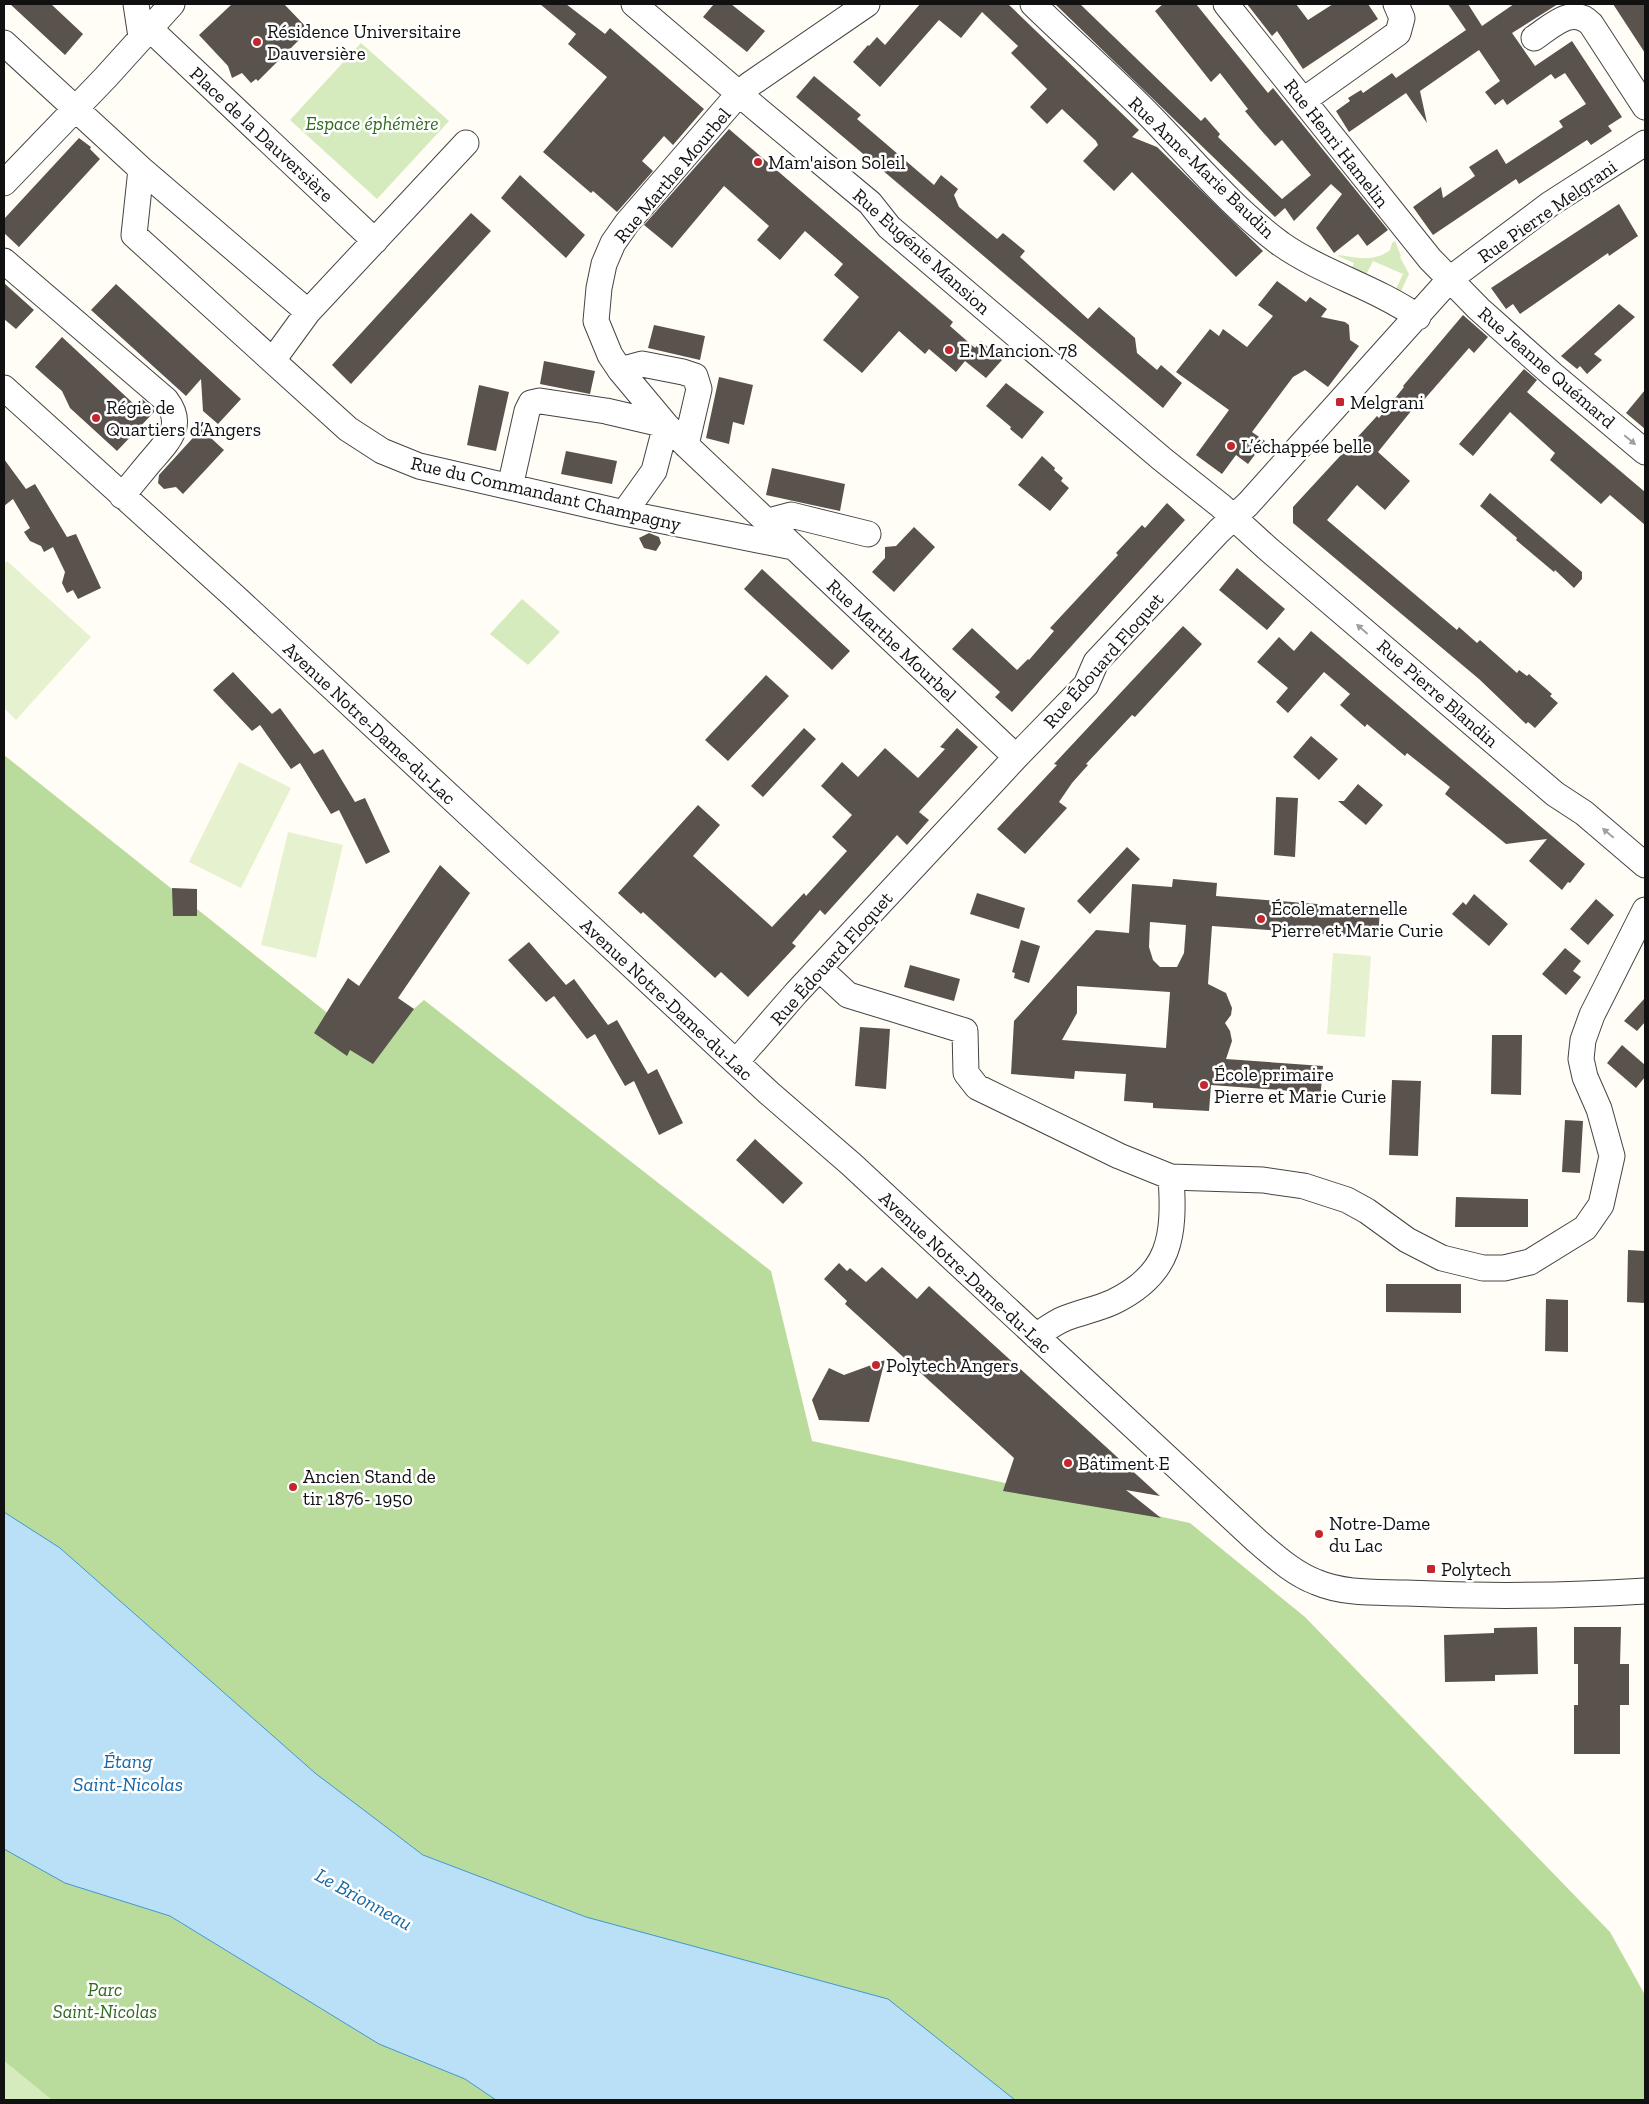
<svg xmlns="http://www.w3.org/2000/svg" width="1649" height="2104" font-family="'Zilla Slab',serif">
	<style>
		.green { fill: #d5ebbd }
		.forest { fill: #b9dc9c }
		.pitch { fill: #e6f2cf }
		.water { fill: #b9e0f7; stroke: #3f96cf }
		.building { fill: #5a524d; fill-rule: evenodd }
		.lines { fill: none; stroke-linecap: round; stroke-linejoin: round }
		.minor-casing { stroke: #444; stroke-width: 27 }
		.minor { stroke: #fff; stroke-width: 25 }
		.oneway { fill: #a0a0a0 }
		.poi-dot { fill: #c4262e; stroke: #fff; stroke-width: 2 }
		.labels { text-anchor: middle; stroke-width: 5; stroke-linejoin: round; paint-order: stroke }
		.poi-label { font-size: 19px; fill: #111; stroke: #fff; text-anchor: start }
		.park-label { font-size: 19px; font-style: italic; fill: #2f6b1f; stroke: #fff }
		.street-label { font-size: 19px; fill: #111; stroke: #fff }
		.water-label { font-size: 20px; font-style: italic; fill: #1768a6; stroke: #fff }
	</style>
	<rect width="100%" height="100%" fill="#fffdf5"/>
	<!-- green -->
	<path class="green" d="M361,43L449,121L377,199L290,120Z
		M1395,241L1401,256L1400,257L1409,274L1400,293L1396,289L1403,274L1373,261L1366,275L1352,269L1354,263L1338,256L1339,255C1356,258 1375,262 1390,250L1392,243Z
		M522,599L560,632L528,665L490,634Z
		M4,2061L52,2100H4Z"/>
	<!-- forest -->
	<path class="forest" d="M4,755L370,1047L424,1000L771,1271L812,1441L1190,1523L1305,1617L1610,1932L1645,1995V2100H1015L1003,2092L586,1917L423,1855L315,1773L60,1548L4,1512Z
		M4,1849L65,1883L170,1916L379,2044L465,2079L496,2100H52L4,2061Z"/>
	<!-- pitch -->
	<path class="pitch" d="M7,561L91,637L16,720L4,708V564Z
		M239,762L291,788L241,888L189,862Z
		M288,832L343,845L316,958L261,945Z
		M1333,953L1371,956L1365,1037L1327,1034Z"/>
	<!-- water -->
	<path class="water" d="M4,1512L60,1548L315,1773L423,1855L586,1917L888,1999L1015,2100H496L465,2079L379,2044L170,1916L65,1883L4,1849Z"/>
	<!-- building -->
	<path class="building" d="M10,4H51L83,34L65,55Z
		M232,4H284L309,30L258,81L256,79L251,83L242,73L232,78L228,66L199,35Z
		M540,4H566L605,34L610,28L704,109L673,145L664,136L642,161L653,171L617,212L593,191L591,193L543,152L607,77L568,44L576,34Z
		M714,4H731L765,31L747,52L703,17Z
		M920,4H1008L1139,130L1132,137L1157,147L1263,251L1236,277L1132,172L1114,191L1083,161L1098,145L1096,141L1062,109L1047,124L1030,107L1047,89L1011,53L1018,46L982,12L961,38L939,20L880,87L853,62L868,45L869,46L877,37L885,45Z
		M1055,4H1080L1201,121L1205,117L1220,134L1218,137L1282,199L1311,175L1282,140L1275,146L1260,129L1245,111L1248,109L1220,73L1211,82L1155,11L1163,4H1196L1268,93L1273,88L1388,230L1367,246L1358,234L1334,253L1316,228L1342,194L1331,184L1294,221L1285,208L1275,217Z
		M1247,4H1296L1308,20L1333,4H1368L1378,19L1303,69L1277,31L1272,36Z
		M1448,4H1468L1482,26L1514,4H1558L1512,33L1535,66L1572,41L1622,117L1608,126L1612,131L1591,145L1587,140L1519,184L1516,179L1433,235L1413,207L1441,187L1443,198L1475,176L1469,167L1497,149L1506,164L1563,127L1559,121L1586,104L1565,73L1555,79L1551,74L1507,105L1503,99L1495,105L1485,92L1500,81L1479,50L1420,91L1427,123L1406,93L1349,132L1336,111L1350,101L1348,98L1361,90L1363,93L1392,73L1396,78L1466,30Z
		M1613,4H1645V53Z
		M814,76L861,115L857,119L934,185L941,175L958,189L954,195L959,207L997,239L1003,233L1025,251L1020,257L1088,319L1099,307L1135,338L1137,353L1157,370L1161,365L1182,383L1163,408L796,97Z
		M729,129L953,322L950,326L975,348L981,341L1002,360L986,378L965,361L956,372L929,349L925,354L899,331L862,373L823,340L859,297L834,275L843,264L805,231L780,260L757,240L769,226L724,186L672,248L644,225Z
		M79,138L91,147L90,149L100,159L19,247L4,233V219Z
		M520,175L585,235L566,258L501,198Z
		M1619,204L1638,236L1609,256L1608,253L1520,314L1513,304L1506,309L1491,288Z
		M471,213L491,231L351,384L332,365Z
		M1277,281L1306,302L1310,297L1327,309L1321,317L1345,322L1349,325L1350,340L1359,346L1328,387L1305,370L1293,377L1252,432L1265,441L1248,464L1236,455L1222,474L1196,455L1229,410L1176,372L1210,329L1219,336L1223,329L1247,347L1273,316L1258,305Z
		M4,283L34,310L16,329L4,319Z
		M116,284L241,399L218,424L203,411L201,379L186,396L91,310Z
		M1619,304L1635,317L1594,354L1602,360L1587,374L1580,366L1577,369L1561,356Z
		M1463,315L1488,337L1474,353L1469,348L1422,402L1420,400L1378,452L1410,481L1385,510L1357,485L1327,520L1457,630L1459,627L1477,643L1480,640L1517,673L1519,670L1527,676L1529,674L1552,694L1550,696L1558,703L1535,728L1528,722L1526,724L1479,679L1293,523V507L1377,416L1379,418L1404,387L1403,386Z
		M654,325L705,336L700,360L648,348Z
		M62,337L136,406L142,399L155,411L117,451L70,408L62,391L35,367Z
		M544,361L595,371L590,394L540,384Z
		M1524,369L1537,380L1527,392L1645,492V525L1610,495L1601,504L1550,460L1555,453L1510,412L1473,456L1459,444Z
		M719,377L753,385L744,425L733,422L729,444L706,438Z
		M1006,383L1044,412L1022,439L1010,429L1011,427L986,406Z
		M479,385L509,392L496,451L467,445Z
		M1645,390V429L1626,413Z
		M201,429L224,450L183,494L176,487L164,489L158,483L159,475Z
		M566,451L617,461L612,484L561,474Z
		M1042,456L1055,468L1054,470L1063,478L1061,481L1069,488L1050,511L1018,485Z
		M4,459L26,489L35,484L67,537L76,534L101,588L78,599L73,590L67,593L62,583L65,572L53,547L44,552L41,546L30,541L24,532L30,528L13,499L4,506Z
		M772,468L845,484L840,511L766,495Z
		M1490,493L1582,572V579L1574,588L1555,570L1554,572L1516,540L1517,538L1480,506Z
		M1167,503L1185,520L1012,712L995,697L1000,692L952,649L972,628L1017,670L1028,659L1029,660L1054,631L1050,628L1118,555L1116,553L1142,525L1145,528Z
		M914,527L935,547L894,592L872,572L885,558V547L896,546Z
		M649,533L659,537L661,543L656,551L644,548L639,538Z
		M1237,568L1285,609L1267,630L1219,590Z
		M762,569L850,651L832,670L744,589Z
		M1183,626L1202,644L1135,717L1132,715L1086,764L1088,765L1072,783L1059,802L1067,808L1025,854L997,829L1057,765L1054,764Z
		M1311,631L1585,864L1570,883L1568,882L1562,890L1529,861L1547,839L1506,844L1445,794L1450,787L1407,753L1405,756L1367,724L1365,727L1340,705L1350,694L1324,672L1288,713L1276,702L1288,688L1257,662L1279,637L1294,651Z
		M233,672L272,714L280,708L314,754L323,749L355,802L365,798L390,852L366,864L339,810L331,814L300,763L291,769L260,725L252,731L213,690Z
		M766,675L789,696L728,761L705,740Z
		M804,728L816,739L763,797L751,786Z
		M957,728L978,747L919,812L929,820L907,845L897,835L825,915L820,910L792,943L796,946L748,997L721,972L715,978L643,912L641,914L618,893L698,805L720,825L693,856L772,927L804,893L806,896L847,851L832,837L852,815L821,786L842,762L858,777L885,748L918,778L945,749L940,747Z
		M1311,736L1338,759L1319,780L1293,757Z
		M1358,784L1383,805L1366,825L1338,801H1344Z
		M1276,797L1298,798L1295,857L1274,855Z
		M1127,847L1140,859L1090,914L1077,901Z
		M440,865L470,893L398,998L414,1009L373,1064L350,1050L347,1056L314,1033L348,978L359,986Z
		M1173,879L1217,883L1216,896L1380,909L1378,938L1212,926L1208,984L1226,993L1232,1008L1231,1015L1225,1023L1230,1031L1232,1041L1226,1059L1323,1066L1320,1101L1292,1099V1091L1211,1085L1209,1111L1153,1108V1103L1124,1101L1126,1074L1075,1071L1074,1079L1011,1074L1014,1021L1096,930L1129,933L1132,884L1172,887ZM1150,922L1186,925L1184,953L1177,967H1160L1153,960L1149,947ZM1077,986L1170,992L1166,1048L1062,1040L1077,1013Z
		M172,888L197,889V916H173Z
		M977,893L1025,908L1019,929L970,914Z
		M1474,894L1508,924L1489,946L1452,914L1463,902L1466,905Z
		M1596,899L1614,915L1588,945L1570,929Z
		M1021,940L1040,946L1029,983L1014,978L1015,973L1012,972Z
		M529,942L566,985L574,979L608,1025L617,1020L648,1074L657,1069L683,1123L659,1135L634,1081L625,1086L595,1034L587,1039L554,996L546,1002L508,960Z
		M1565,948L1581,961L1573,971L1581,977L1566,995L1542,974Z
		M910,965L960,979L954,1001L904,987Z
		M1645,998V1022L1637,1031L1624,1021Z
		M860,1027L890,1029L886,1089L855,1086Z
		M1492,1035H1522L1521,1095L1491,1094Z
		M1622,1045L1645,1065V1077L1636,1088L1607,1063Z
		M1392,1080L1421,1081L1418,1156L1389,1155Z
		M1565,1120L1583,1121L1580,1173L1562,1172Z
		M755,1139L803,1183L783,1204L736,1160Z
		M1456,1197L1528,1199V1227H1455Z
		M1628,1250L1645,1251V1303L1627,1302Z
		M839,1263L847,1271L850,1268L866,1282L882,1267L917,1299L929,1286L1160,1496L1126,1490L1161,1518L1003,1491L1014,1458L845,1304L847,1301L824,1279Z
		M1386,1284H1461V1313L1386,1312Z
		M1546,1299L1568,1300V1352L1545,1351Z
		M885,1360L869,1422L819,1420L812,1400L829,1368L844,1375Z
		M1537,1627L1538,1674L1495,1675V1681L1445,1682L1444,1635L1494,1633V1628Z
		M1574,1627H1621L1620,1664H1629V1705H1620V1754H1574V1705H1578V1664H1574Z"/>
	<g class="lines">
		<!-- minor casing -->
		<g class="minor-casing">
			<path id="minor" d="M136,4L141,37
				M634,4L757,109L870,203L889,227L1162,459L1221,506L1267,548L1555,794L1584,813L1645,865
				M867,4L749,85L730,104L627,223L613,243L604,264L599,288L596,321L610,355L620,370L666,425L686,445L1016,757
				M1033,4C1072,42 1113,78 1151,117C1193,160 1232,208 1281,244C1324,274 1375,287 1418,317
				M1226,4L1430,259L1479,309L1553,375L1645,452
				M149,28L375,241
				M1534,38C1552,26 1572,5 1591,24L1645,107
				M4,43L141,169L308,312L466,143
				M1304,100L1398,33L1402,18L1396,4
				M141,169L134,235L348,429L382,451L419,466L624,513L793,547
				M4,183L106,77L172,4
				M4,261L166,400C186,426 167,442 150,462C141,473 132,484 122,496
				M273,360L308,312
				M620,370L642,364L683,372L695,376L699,389L686,445
				M4,388L235,597L769,1093L851,1164L1257,1541C1276,1557 1293,1573 1316,1582C1344,1594 1376,1592 1406,1593C1486,1597 1565,1596 1645,1591
				M510,487L527,411L531,403L540,401L606,411L666,425L654,471L624,513
				M768,524L776,519L791,515L868,534
				M820,969L848,995L965,1031L966,1073L977,1087L1119,1156L1171,1177L1263,1180L1304,1186L1347,1200L1367,1211L1407,1240L1442,1258L1483,1268H1504L1530,1262L1585,1228L1601,1205L1612,1156L1599,1109L1585,1077L1581,1059L1583,1040L1592,1015L1645,910
				M736,1062L796,993L1016,757L1086,685L1096,662L1219,531L1248,504L1450,279L1550,204L1645,143
				M1036,1336C1045,1330 1055,1322 1066,1318C1081,1312 1098,1309 1113,1302C1171,1274 1175,1236 1171,1177"/>
		</g>
		<!-- minor -->
		<use href="#minor" class="minor"/>
	</g>
	<!-- one-way arrows -->
	<defs><path id="oneway-solid" d="M-6-.8H1V-3.2L6.5 0L1 3.2V.8H-6Z" transform="scale(1.25)"/></defs>
	<g class="oneway">
		<use href="#oneway-solid" transform="translate(1630 440) rotate(40)"/>
		<use href="#oneway-solid" transform="translate(1362 629) rotate(-139)"/>
		<use href="#oneway-solid" transform="translate(1608 833) rotate(-140)"/>
	</g>
	<!-- markers -->
	<g class="poi-dot">
		<circle cx="257" cy="42" r="5"/>
		<circle cx="758" cy="162" r="5"/>
		<circle cx="949" cy="350" r="5"/>
		<rect x="1335" y="397" width="10" height="10" rx="2.5"/>
		<circle cx="96" cy="418" r="5"/>
		<circle cx="1231" cy="446" r="5"/>
		<circle cx="1261" cy="919" r="5"/>
		<circle cx="1204" cy="1085" r="5"/>
		<circle cx="876" cy="1365" r="5"/>
		<circle cx="1068" cy="1463" r="5"/>
		<circle cx="293" cy="1487" r="5"/>
		<circle cx="1319" cy="1534" r="5"/>
		<rect x="1426" y="1564" width="10" height="10" rx="2.5"/>
	</g>
	<g class="labels">
		<!-- poi labels -->
		<g class="poi-label">
			<text x="267" y="38">Résidence Universitaire<tspan x="267" dy="22">Dauversière</tspan></text>
			<text x="768" y="169">Mam'aison Soleil</text>
			<text x="959" y="357">E. Mancion. 78</text>
			<text x="1350" y="409">Melgrani</text>
			<text x="106" y="414">Régie de<tspan x="106" dy="22">Quartiers d’Angers</tspan></text>
			<text x="1241" y="453">L’échappée belle</text>
			<text x="1271" y="915">École maternelle<tspan x="1271" dy="22">Pierre et Marie Curie</tspan></text>
			<text x="1214" y="1081">École primaire<tspan x="1214" dy="22">Pierre et Marie Curie</tspan></text>
			<text x="886" y="1372">Polytech Angers</text>
			<text x="1078" y="1470">Bâtiment E</text>
			<text x="303" y="1483">Ancien Stand de<tspan x="303" dy="22">tir 1876- 1950</tspan></text>
			<text x="1329" y="1530">Notre-Dame<tspan x="1329" dy="22">du Lac</tspan></text>
			<text x="1441" y="1576">Polytech</text>
		</g>
		<!-- park labels -->
		<g class="park-label">
			<text x="372" y="130">Espace éphémère</text>
			<text x="105" y="1996">Parc<tspan x="105" dy="22">Saint-Nicolas</tspan></text>
		</g>
		<!-- street labels -->
		<g class="street-label">
			<text transform="translate(262 134) rotate(43)" y="7">Place de la Dauversière</text>
			<text transform="translate(1337 143) rotate(52)" y="7">Rue Henri Hamelin</text>
			<text transform="translate(1202 167) rotate(44)" y="7">Rue Anne-Marie Baudin</text>
			<text transform="translate(672 175) rotate(-50)" y="7">Rue Marthe Mourbel</text>
			<text transform="translate(1547 211) rotate(-35)" y="7">Rue Pierre Melgrani</text>
			<text transform="translate(922 251) rotate(42)" y="7">Rue Eugénie Mansion</text>
			<text transform="translate(1547 367) rotate(41)" y="7">Rue Jeanne Quémard</text>
			<text transform="translate(546 493) rotate(13)" y="7">Rue du Commandant Champagny</text>
			<text transform="translate(892 640) rotate(43)" y="7">Rue Marthe Mourbel</text>
			<text transform="translate(1103 660) rotate(-49)" y="7">Rue Édouard Floquet</text>
			<text transform="translate(1438 693) rotate(41)" y="7">Rue Pierre Blandin</text>
			<text transform="translate(370 723) rotate(43)" y="7">Avenue Notre-Dame-du-Lac</text>
			<text transform="translate(831 958) rotate(-48)" y="7">Rue Édouard Floquet</text>
			<text transform="translate(667 999) rotate(43)" y="7">Avenue Notre-Dame-du-Lac</text>
			<text transform="translate(966 1272) rotate(43)" y="7">Avenue Notre-Dame-du-Lac</text>
		</g>
		<!-- water labels -->
		<g class="water-label">
			<text x="128" y="1768">Étang<tspan x="128" dy="23">Saint-Nicolas</tspan></text>
			<text transform="translate(364 1899) rotate(29)" y="7">Le Brionneau</text>
		</g>
	</g>
	<!-- border -->
	<rect width="1649" height="2104" fill="none" stroke="#111111" stroke-width="10"/>
</svg>
